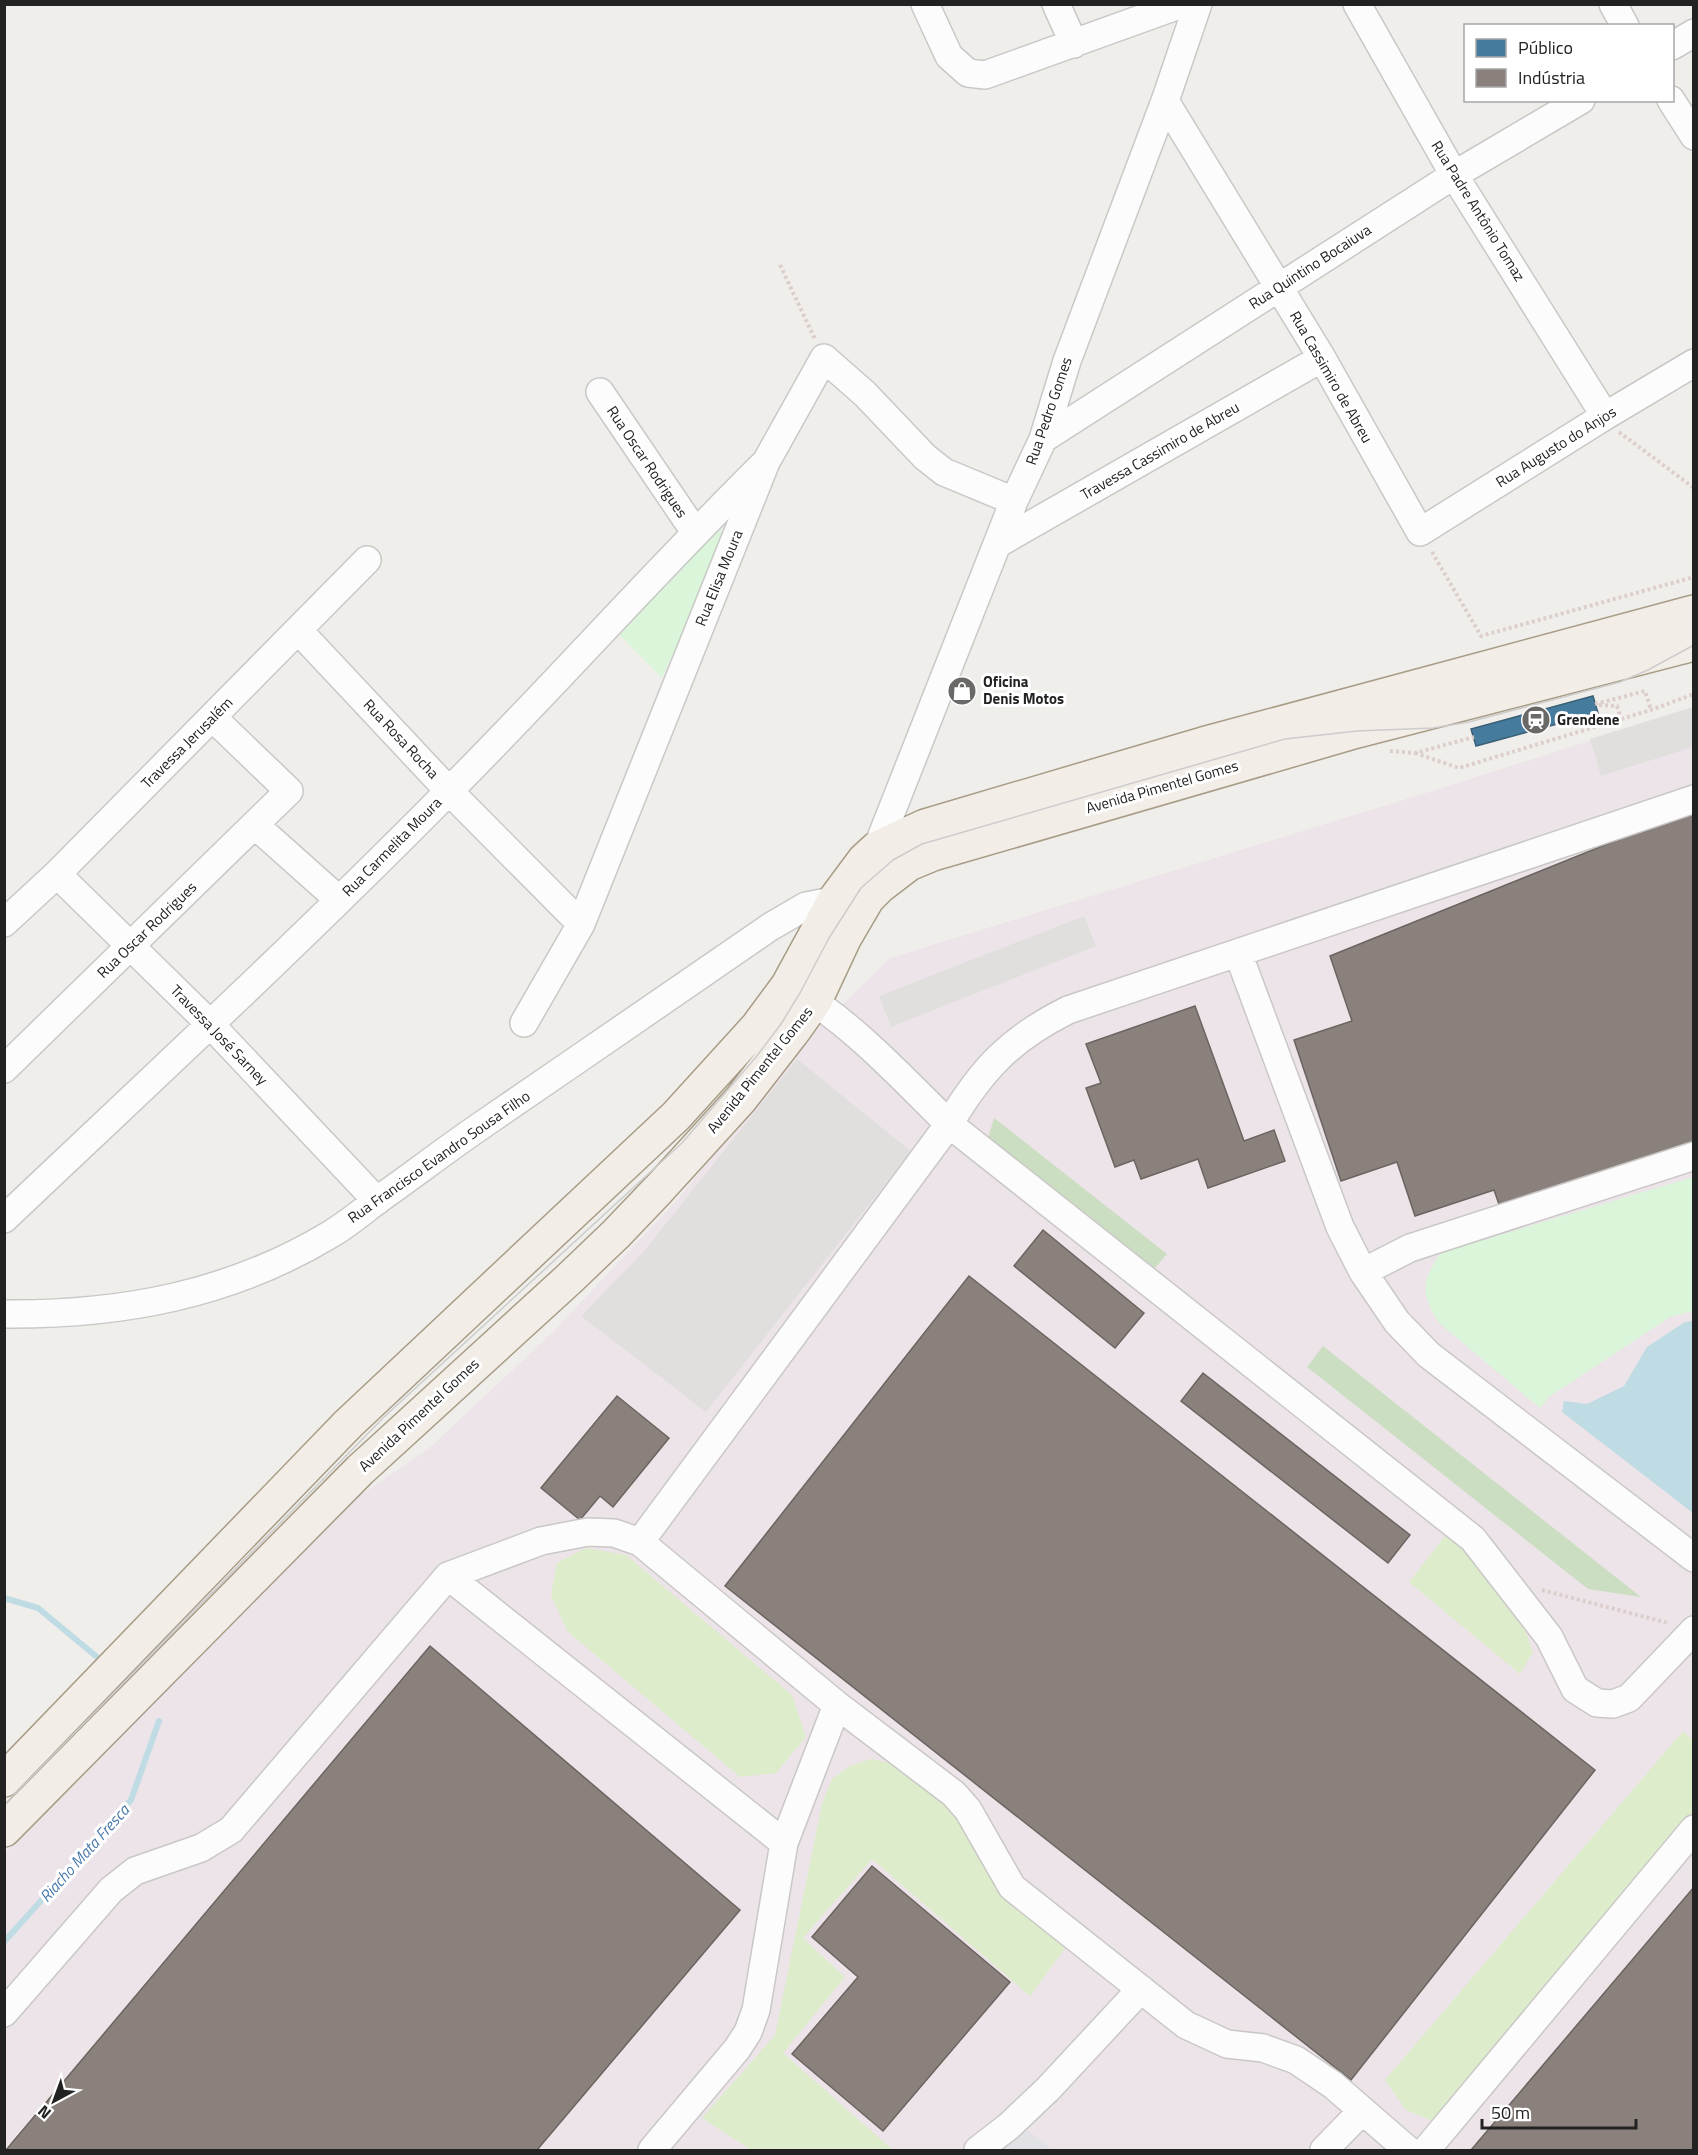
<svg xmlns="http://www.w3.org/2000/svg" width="1698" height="2155" font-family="'Titillium Web',sans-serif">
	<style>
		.industrial { fill: #ede4e9 }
		.grass { fill: #ddeccb }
		.forest { fill: #cbdec1 }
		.park { fill: #daf5da }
		.parking { fill: #e0dfde }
		.plaza { fill: #e2e1e5 }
		.water { fill: #bfdbe3 }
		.public { fill: #457b9d; stroke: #3a6078; stroke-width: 1.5 }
		.industry { fill: #8a817c; stroke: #6b6461; stroke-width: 1.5 }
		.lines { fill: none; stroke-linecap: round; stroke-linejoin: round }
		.stream { stroke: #bfdbe3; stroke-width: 6 }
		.minor-casing { stroke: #c9c8c7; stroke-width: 30 }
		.major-casing { stroke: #a79c86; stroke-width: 36 }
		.path { stroke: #dccecd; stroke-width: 4; stroke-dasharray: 3 3; stroke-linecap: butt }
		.minor { stroke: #fdfcfc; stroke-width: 27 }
		.major { stroke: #f3ede7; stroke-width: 33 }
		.tram { stroke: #ccc; stroke-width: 1.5 }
		.labels { text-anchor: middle; stroke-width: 6; stroke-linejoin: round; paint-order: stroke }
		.street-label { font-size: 15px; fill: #222; stroke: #fff }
		.poi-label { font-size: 15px; font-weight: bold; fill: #222; stroke: #fff; text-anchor: start }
		.water-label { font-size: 16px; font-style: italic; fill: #4a7aab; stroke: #fff }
	</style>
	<rect width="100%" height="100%" fill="#f0eeeb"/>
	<!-- industrial -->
	<path class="industrial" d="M1693,708V2150H5V1852L347,1504L427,1450L552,1333L678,1199L800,1046L890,958L1432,791Z"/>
	<!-- grass -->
	<path class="grass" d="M1453,1526L1486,1556L1527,1635L1533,1652L1520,1674L1409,1582Z
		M586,1548L626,1555L792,1695L806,1737L776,1773L740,1777L567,1631L551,1595L557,1563Z
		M1683,1731L1693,1740V1815L1433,2121L1406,2110L1385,2080Z
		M871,1759L904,1766L972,1822L1068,1944L1030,1996L872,1859L803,1938L845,1977L783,2053L893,2150H751L702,2118L775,2035L822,1804L832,1779L850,1766Z"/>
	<!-- forest -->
	<path class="forest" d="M994,1118L1167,1254L1154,1269L987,1142Z
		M1323,1346L1641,1597L1588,1589L1307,1367Z"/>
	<!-- park -->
	<path class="park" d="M721,530L725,542L662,678L613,628Z
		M1693,1177V1311L1670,1317L1549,1397L1540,1408L1438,1322C1420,1291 1422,1283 1440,1253Z"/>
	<!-- parking -->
	<path class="parking" d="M1693,707V747L1601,776L1590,739Z
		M1084,916L1096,946L891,1027L879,996Z
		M797,1059L911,1151L706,1412L581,1316L645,1250Z"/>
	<!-- plaza -->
	<path class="plaza" d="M1028,2130L1052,2150H996Z"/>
	<!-- water -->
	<path class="water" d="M1693,1321H1694L1693,1513L1562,1412L1564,1401L1587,1404L1624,1386L1647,1347L1685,1322Z"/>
	<!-- public -->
	<path class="public" d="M1593,696L1598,713L1476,746L1471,729Z"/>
	<!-- industry -->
	<path class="industry" d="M1694,809V1143L1500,1207L1494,1190L1415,1216L1397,1162L1341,1181L1294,1040L1352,1021L1330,956Z
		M1195,1006L1244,1141L1274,1130L1285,1161L1208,1188L1198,1159L1141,1179L1134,1160L1115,1167L1086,1088L1101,1083L1086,1044Z
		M1043,1230L1144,1313L1115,1348L1014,1266Z
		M969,1276L1595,1770L1351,2080L725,1586Z
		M1203,1373L1410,1535L1388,1563L1181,1401Z
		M617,1396L669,1438L613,1507L600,1496L580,1520L541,1488Z
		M430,1646L740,1910L537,2150H6Z
		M872,1866L1010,1982L883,2131L792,2054L858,1977L812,1937Z
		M1694,1887V2150H1471Z"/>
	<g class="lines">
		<!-- stream -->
		<path class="stream" d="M4,1598L38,1608L103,1662
			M4,1942L131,1800L159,1721"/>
		<!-- minor casing -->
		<g class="minor-casing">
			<path id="minor" d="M925,4L949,56L968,73L985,75L1182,4
				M1056,4L1074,44
				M1357,4L1454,175L1605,416
				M1613,4L1625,26
				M1672,46L1694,33
				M1671,100L1694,136
				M1165,101L1322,358L1420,532L1605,416L1694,363
				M600,392L695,532
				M1043,439L1454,175L1581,100
				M999,543L1322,358
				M298,630L449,791L581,924
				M255,825L339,900
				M876,859L877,848L1014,501L1043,439L1067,361L1165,101L1198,4
				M57,874L210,1024L377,1201
				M4,923L57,874L367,560
				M1238,953L1340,1227L1363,1272L1397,1322L1429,1355L1694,1558
				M797,991C853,1024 903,1079 949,1124C982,1069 1010,1039 1068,1010L1694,799
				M524,1023L581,924L766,462L824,358L865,394L925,457L944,472L1014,501
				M4,1069L289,791L212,717
				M4,1219C153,1078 304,938 448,792C556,684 657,569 766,462
				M1363,1272L1410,1248L1694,1156
				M4,1314C121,1315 230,1295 331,1234C348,1224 363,1211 379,1199C413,1175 447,1149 482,1125C578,1059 675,993 770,927L806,906L848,898
				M640,1542L949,1124L1473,1539L1549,1637L1575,1689L1597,1703L1613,1704L1629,1698L1694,1630
				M448,1576L784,1843
				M4,2013L111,1890L135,1871L201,1848L231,1830L448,1576L541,1541L588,1532L614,1533L640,1542L837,1705L954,1794L968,1810L1012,1887L1186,2025L1227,2044L1263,2048L1296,2060L1333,2085L1408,2150
				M652,2150L737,2049L748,2032L756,2010L784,1843L837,1705
				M978,2150L1009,2126L1048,2089L1141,1989
				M1324,2150L1362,2111
				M1426,2150L1694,1829"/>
		</g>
		<!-- major casing -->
		<g class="major-casing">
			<path id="major" d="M4,1780L348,1424L676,1116L757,1027L788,985L835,899L864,860L877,848L925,826L1203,744L1694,612
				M4,1830L360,1470L570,1278L616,1234L659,1189L740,1100L792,1033L815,1001L844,939L868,898L879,887L909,864L933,854L1357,731L1694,644"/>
		</g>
		<!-- path -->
		<path class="path" d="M780,265L815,339
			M1619,432L1694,488
			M1432,552L1481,636L1694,577
			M1595,704L1645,691L1651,710
			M1599,705L1617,706L1621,719
			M1390,751L1415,753L1474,737
			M1415,753L1459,768L1651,710L1694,694
			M1542,1590L1668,1623"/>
		<!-- minor -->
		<use href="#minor" class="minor"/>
		<!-- major -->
		<use href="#major" class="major"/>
		<!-- tram -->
		<path class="tram" d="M4,1805L384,1417L682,1143L756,1057L781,1024L800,993L829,938L861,888L893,860L922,844L1285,739L1357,731L1433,728L1469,722L1620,682L1648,670L1694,645"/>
	</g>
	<!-- icons -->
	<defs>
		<g id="shop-disc" transform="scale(1.5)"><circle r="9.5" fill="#6a6968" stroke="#fff"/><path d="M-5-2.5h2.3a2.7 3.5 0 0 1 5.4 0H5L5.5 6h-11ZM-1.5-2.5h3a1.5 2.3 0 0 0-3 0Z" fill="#fff"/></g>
		<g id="station-disc" transform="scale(1.5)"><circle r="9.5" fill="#6a6968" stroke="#fff"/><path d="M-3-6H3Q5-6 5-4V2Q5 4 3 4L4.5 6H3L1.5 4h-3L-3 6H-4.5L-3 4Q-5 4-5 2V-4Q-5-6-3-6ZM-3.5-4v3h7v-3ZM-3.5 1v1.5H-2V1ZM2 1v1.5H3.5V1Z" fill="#fff"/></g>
	</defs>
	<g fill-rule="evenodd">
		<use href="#shop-disc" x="962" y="691"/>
		<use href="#station-disc" x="1536" y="720"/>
	</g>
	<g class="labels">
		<!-- street labels -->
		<g class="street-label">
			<text transform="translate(1478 211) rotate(58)" y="5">Rua Padre Antônio Tomaz</text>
			<text transform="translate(1310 267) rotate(-33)" y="5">Rua Quintino Bocaiuva</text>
			<text transform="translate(1331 377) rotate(60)" y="5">Rua Cassimiro de Abreu</text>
			<text transform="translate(1049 411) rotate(-71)" y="5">Rua Pedro Gomes</text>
			<text transform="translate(1556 447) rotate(-32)" y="5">Rua Augusto do Anjos</text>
			<text transform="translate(1160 451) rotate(-30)" y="5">Travessa Cassimiro de Abreu</text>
			<text transform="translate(647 462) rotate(56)" y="5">Rua Oscar Rodrigues</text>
			<text transform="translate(719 578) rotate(-68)" y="5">Rua Elisa Moura</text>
			<text transform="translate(401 739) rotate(47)" y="5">Rua Rosa Rocha</text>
			<text transform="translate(187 743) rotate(-45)" y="5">Travessa Jerusalém</text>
			<text transform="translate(1162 787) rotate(-16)" y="5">Avenida Pimentel Gomes</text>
			<text transform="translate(392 847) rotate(-45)" y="5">Rua Carmelita Moura</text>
			<text transform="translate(147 930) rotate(-44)" y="5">Rua Oscar Rodrigues</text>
			<text transform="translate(219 1035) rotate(46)" y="5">Travessa José Sarney</text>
			<text transform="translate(760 1070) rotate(-51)" y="5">Avenida Pimentel Gomes</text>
			<text transform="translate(439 1157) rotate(-35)" y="5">Rua Francisco Evandro Sousa Filho</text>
			<text transform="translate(419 1415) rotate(-43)" y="5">Avenida Pimentel Gomes</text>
		</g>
		<!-- poi labels -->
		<g class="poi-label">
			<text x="983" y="687">Oficina<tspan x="983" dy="17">Denis Motos</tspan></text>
			<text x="1557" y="725">Grendene</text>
		</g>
		<!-- water labels -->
		<g class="water-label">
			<text transform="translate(84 1853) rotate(-48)" y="6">Riacho Mata Fresca</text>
		</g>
	</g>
	<!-- border -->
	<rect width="1698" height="2155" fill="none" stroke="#222222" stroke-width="12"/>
	<!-- legend -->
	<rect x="1464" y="24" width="210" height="78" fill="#ffffff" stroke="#a7a7a7" stroke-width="1.5"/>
	<rect x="1476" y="39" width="30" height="18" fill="#457b9d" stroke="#a7a7a7" stroke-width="1.5"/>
	<text x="1518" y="54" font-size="18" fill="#222222">Público</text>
	<rect x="1476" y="69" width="30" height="18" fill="#8a817c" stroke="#a7a7a7" stroke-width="1.5"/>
	<text x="1518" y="84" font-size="18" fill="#222222">Indústria</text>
	<!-- north arrow -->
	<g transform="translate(54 2101) rotate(221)" stroke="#ffffff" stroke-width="4.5" paint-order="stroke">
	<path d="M0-4.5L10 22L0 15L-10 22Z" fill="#222222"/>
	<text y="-9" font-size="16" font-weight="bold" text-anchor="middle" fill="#222222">N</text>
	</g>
	<!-- scale -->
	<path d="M1482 2119v9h154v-9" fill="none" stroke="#222222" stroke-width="3"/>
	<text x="1491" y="2119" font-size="18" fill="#222222" stroke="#ffffff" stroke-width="4.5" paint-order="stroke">50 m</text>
</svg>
